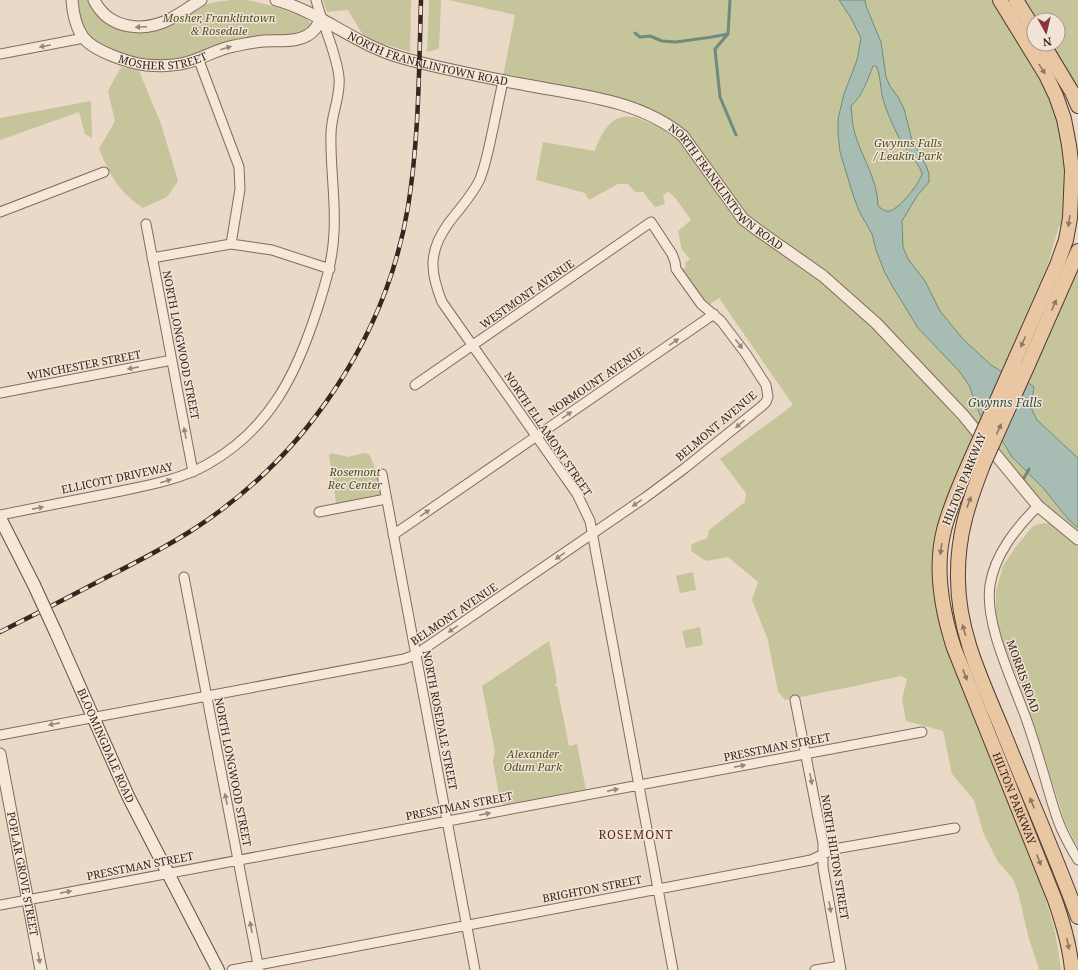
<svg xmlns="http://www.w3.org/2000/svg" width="1078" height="970" font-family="'Noto Serif',serif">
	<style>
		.green { fill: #c6c49b }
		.water { fill: #a7bdb3; stroke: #6f8b7f; fill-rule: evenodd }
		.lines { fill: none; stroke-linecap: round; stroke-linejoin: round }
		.stream { stroke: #6f8b7f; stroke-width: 3 }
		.minor-casing { stroke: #836b5e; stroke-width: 11 }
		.tertiary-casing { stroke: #836b5e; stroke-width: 13 }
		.secondary-casing { stroke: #654d41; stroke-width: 14 }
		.primary-casing { stroke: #513b31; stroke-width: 16 }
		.minor { stroke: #f5e8d8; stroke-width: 9 }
		.tertiary { stroke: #f5e8d8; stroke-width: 11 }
		.secondary { stroke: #f5e8d8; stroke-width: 12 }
		.primary { stroke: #e8c7a2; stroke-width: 14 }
		.rail-casing { stroke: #352620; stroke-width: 4.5 }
		.rail { stroke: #f2e4d5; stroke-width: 3; stroke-dasharray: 9; stroke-linecap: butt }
		.secondary-bridge-casing { stroke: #654d41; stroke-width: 14; stroke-linecap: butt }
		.primary-bridge-casing { stroke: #513b31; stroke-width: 16; stroke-linecap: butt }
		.secondary-bridge { stroke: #f5e8d8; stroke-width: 12 }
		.primary-bridge { stroke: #e8c7a2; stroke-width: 14 }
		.oneway { fill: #95877c }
		.oneway2 { fill: #8e7661 }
		.labels { text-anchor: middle; stroke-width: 3; stroke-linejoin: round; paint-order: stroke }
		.park-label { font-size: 11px; font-style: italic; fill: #4c4f29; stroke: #f2e4d5 }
		.street-label { font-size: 11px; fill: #352620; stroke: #f2e4d5 }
		.water-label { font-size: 12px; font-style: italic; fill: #31534b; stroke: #f2e4d5 }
		.neighbourhood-label { font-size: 12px; letter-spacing: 1px; fill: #5d2624; stroke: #f2e4d5 }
	</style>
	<rect width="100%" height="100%" fill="#e9d9c6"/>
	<!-- green -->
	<path class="green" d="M78,0H91L117,28L132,32L158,31L172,26L204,5L215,2L231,0H247L273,6L306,18L311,24L309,30L300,34L184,59L166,61L138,59L100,45L90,37L82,25Z
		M323,0H411L410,52L383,44L363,35L348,10L327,12Z
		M429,0H441L439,49L427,52Z
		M449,0H992L1040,77L1059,123L1067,167L1064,226H1059L1047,267L977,427L890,331L846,289L810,260L749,217L734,199L699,147L685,131L667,118L653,110L609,98L503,76L515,15Z
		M1023,0H1078V91L1050,44H1058V20H1035Z
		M121,67L139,71L161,124L178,181L167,197L143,208C117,190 111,176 99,149L115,121L108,91Z
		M91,101L92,138L85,134L79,112L0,140V118Z
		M635,117L660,127L679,141L707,178L725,206L742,225L808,271L854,309L911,368L973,436L946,501L940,521L938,617L1037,871L1054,927L1059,955L1061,970H1039L1028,935L1018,892L1013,879L998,862L983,832L974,800L952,774L943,731L906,721L902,699L907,679L901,676L855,686L785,700L778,692L768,640L752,600L758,582L728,557L706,561L691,551L692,544L707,538L709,530L745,502L746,493L720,459L793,405L719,298L703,309L678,272L686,267L685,263L690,259L682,250L678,231L691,220L676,199L668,191L663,196L665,204L655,207L643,192H635L628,184H618L589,200L585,193L536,180L543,142L595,151C598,140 608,121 619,118C624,116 630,117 635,117Z
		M1078,266V533L1040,500L997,451L1003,441L1027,382Z
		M332,453L348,457L364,453L369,454L376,470L382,495L336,503L329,455Z
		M1049,523L1078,546V848L1065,822L1028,706L1001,637L996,612V591L1003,566L1015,548L1032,527L1038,524Z
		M693,572L696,590L680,593L676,576Z
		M700,627L703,645L686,648L682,631Z
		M549,641L557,681L554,687L557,686L569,746L577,744L586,790L504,805L500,802L493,761L495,752L482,686Z"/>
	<!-- water -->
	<path class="water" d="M839,0H865L866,6L881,42L886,77L890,86L898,97L904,109L912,140L926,165L929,174V182L917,196L902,221L903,247L908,259L925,281L940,311L963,339L991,365L1009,376L1027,382L1034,387L1031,408L1037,420L1078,458V528L1068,519L1044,489L1012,457L1003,442L980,415L969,385L959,371L918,328L894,289L885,273L876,250L872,234L859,211L853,195L840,152L838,134V119L844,94L857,60L861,38L851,18ZM873,66H876C881,76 880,88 883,99C887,113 895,131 902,143C906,149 922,168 922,174C920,182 905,201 898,206C889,213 887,213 878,206C878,180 862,158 855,134C852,125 852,115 851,106C863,95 867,81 873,66Z"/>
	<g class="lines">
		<!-- stream -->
		<path class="stream" d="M730,0L728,34L715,49L720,97L736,135
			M635,33L640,37L650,36L662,41L676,42L712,37L728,34
			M1024,478L1029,469"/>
		<!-- minor casing -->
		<g class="minor-casing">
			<path id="minor" d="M0,54L84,38
				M198,58L239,167L240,189L231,244
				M503,81C499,100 495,119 491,138C488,152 485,166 480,179C472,196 459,209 448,224C428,252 430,272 442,302L577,494L590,521L673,970
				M0,212L104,172
				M146,224L193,472
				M152,258L231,244L272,250L330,269
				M0,393L172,360
				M382,474L475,970
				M1038,506C1016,528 995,554 990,585C984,626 1015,685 1028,724C1035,744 1041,765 1047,785C1051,799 1055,814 1061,828C1066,839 1072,850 1078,860
				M319,512L386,499
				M0,515C37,508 74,500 111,493C144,486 178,481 208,464C271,428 297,373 318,307C326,282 333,259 334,232C336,200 330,167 331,134C331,114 341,97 339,77C336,51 323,26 316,0
				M393,535L714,314
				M184,577L259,970
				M795,700L823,843V867L841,970
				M0,735L404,659L415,655L646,497L685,468L762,406L766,402L768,397L766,385L746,354L721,321L701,304L676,269L675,262L672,254L651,222L415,385
				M0,905L922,732
				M232,970L811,860L834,849L955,828
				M815,970L840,966"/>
		</g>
		<!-- tertiary casing -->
		<g class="tertiary-casing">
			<g id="tertiary">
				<path id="s1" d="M72,0C73,13 75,26 83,37C93,51 129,63 146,65C158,66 173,66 185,63C202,59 217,49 234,46C244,44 253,42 264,41C280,40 303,44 315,29C317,26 319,22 321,19"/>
				<path d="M94,0C109,30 145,33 172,18C182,13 191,6 201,0"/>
				<path id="s2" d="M276,0C320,12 355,44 399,57C441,69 484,77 526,85C580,95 640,100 683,136L743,219L759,231L823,276L876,323L963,415L1038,506L1078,539"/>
				<path id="s3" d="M0,754L41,970"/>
			</g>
		</g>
		<!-- secondary casing -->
		<g class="secondary-casing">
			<g id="secondary">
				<path d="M0,518L34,585"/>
				<path id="s4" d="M56,633L128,796L218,970"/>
			</g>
		</g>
		<!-- primary casing -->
		<g class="primary-casing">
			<g id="primary">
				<path d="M1000,0L1046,75L1056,96L1064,119L1069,145L1072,170L1070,218L1066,240L1057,265L1014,362"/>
				<path d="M1016,0L1034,29"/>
				<path d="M1043,44L1072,92L1078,106"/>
				<path d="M1027,367L1078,251"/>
				<path id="s5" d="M971,459C961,482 950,506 944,530C934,569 942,611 954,648L1055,900C1063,923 1070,946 1072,970"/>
				<path d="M983,465C968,504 957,536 958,579C958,632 982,681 1002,729C1027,792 1055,854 1078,917"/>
			</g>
		</g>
		<!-- minor -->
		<use href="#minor" class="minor"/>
		<!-- tertiary -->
		<use href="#tertiary" class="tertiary"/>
		<!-- secondary -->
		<use href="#secondary" class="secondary"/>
		<!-- primary -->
		<use href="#primary" class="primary"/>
		<!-- rail casing -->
		<g class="rail-casing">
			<path id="rail" d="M0,632C36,614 71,596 107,577C137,562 166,547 194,529C305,457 386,338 408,207C419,139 419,69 421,0"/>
		</g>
		<!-- rail -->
		<use href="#rail" class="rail"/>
		<!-- secondary-bridge casing -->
		<g class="secondary-bridge-casing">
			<path id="secondary-bridge" d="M34,585L56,633"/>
		</g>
		<!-- primary-bridge casing -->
		<g class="primary-bridge-casing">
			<path id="primary-bridge" d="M971,459L1014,362
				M983,465L1027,367"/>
		</g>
		<!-- secondary-bridge -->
		<use href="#secondary-bridge" class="secondary-bridge"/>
		<!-- primary-bridge -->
		<use href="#primary-bridge" class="primary-bridge"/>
	</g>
	<!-- one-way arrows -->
	<defs><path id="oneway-solid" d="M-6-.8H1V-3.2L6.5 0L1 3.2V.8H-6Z"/></defs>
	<g class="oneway">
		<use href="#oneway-solid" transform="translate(141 27) rotate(178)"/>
		<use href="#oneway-solid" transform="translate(45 46) rotate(170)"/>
		<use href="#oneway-solid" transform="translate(226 48) rotate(-18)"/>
		<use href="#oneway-solid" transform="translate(674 342) rotate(-34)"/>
		<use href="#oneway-solid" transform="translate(739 344) rotate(53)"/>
		<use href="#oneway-solid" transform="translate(133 368) rotate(169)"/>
		<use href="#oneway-solid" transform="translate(567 415) rotate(-34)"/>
		<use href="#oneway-solid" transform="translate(740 424) rotate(140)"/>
		<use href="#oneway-solid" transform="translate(185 433) rotate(-101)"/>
		<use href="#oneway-solid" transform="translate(166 481) rotate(-17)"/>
		<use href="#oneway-solid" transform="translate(637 503) rotate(146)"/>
		<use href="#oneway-solid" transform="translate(38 508) rotate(-11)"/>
		<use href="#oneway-solid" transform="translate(425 513) rotate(-35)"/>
		<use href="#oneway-solid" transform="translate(560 556) rotate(145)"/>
		<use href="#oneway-solid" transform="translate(453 629) rotate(145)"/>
		<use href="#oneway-solid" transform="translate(54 724) rotate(169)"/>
		<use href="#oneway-solid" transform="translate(740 766) rotate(-11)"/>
		<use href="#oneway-solid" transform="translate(811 779) rotate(79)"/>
		<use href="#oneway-solid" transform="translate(613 790) rotate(-11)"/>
		<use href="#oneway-solid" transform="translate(226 799) rotate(-101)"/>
		<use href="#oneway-solid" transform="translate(485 814) rotate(-11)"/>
		<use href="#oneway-solid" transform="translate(66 892) rotate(-11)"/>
		<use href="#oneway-solid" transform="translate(830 907) rotate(80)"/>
		<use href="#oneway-solid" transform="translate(251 927) rotate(-101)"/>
		<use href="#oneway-solid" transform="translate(39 958) rotate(80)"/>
	</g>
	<g class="oneway2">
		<use href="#oneway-solid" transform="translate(1042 69) rotate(58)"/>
		<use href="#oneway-solid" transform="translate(1069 221) rotate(99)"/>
		<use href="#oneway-solid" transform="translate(1054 305) rotate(-66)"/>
		<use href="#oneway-solid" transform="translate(1023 342) rotate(114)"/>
		<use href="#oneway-solid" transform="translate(999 429) rotate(-65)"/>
		<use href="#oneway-solid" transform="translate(969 502) rotate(-70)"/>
		<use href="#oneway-solid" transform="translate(941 549) rotate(98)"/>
		<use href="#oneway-solid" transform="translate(964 630) rotate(-106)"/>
		<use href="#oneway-solid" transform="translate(965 675) rotate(69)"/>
		<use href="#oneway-solid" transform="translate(1032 803) rotate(-112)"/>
		<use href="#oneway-solid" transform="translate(1039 860) rotate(68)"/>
		<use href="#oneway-solid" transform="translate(1068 944) rotate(78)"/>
	</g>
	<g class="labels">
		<!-- park labels -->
		<g class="park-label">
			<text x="219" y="22">Mosher, Franklintown<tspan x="219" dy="13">&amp; Rosedale</tspan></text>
			<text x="908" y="147">Gwynns Falls<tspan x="908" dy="13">/ Leakin Park</tspan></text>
			<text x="355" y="476">Rosemont<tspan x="355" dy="13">Rec Center</tspan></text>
			<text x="533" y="758">Alexander<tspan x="533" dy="13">Odum Park</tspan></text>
		</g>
		<!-- street labels -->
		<g class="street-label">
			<text dy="4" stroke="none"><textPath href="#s1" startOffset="126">MOSHER STREET</textPath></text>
			<text dy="4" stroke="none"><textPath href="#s2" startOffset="164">NORTH FRANKLINTOWN ROAD</textPath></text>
			<text dy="4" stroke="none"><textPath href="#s2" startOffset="500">NORTH FRANKLINTOWN ROAD</textPath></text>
			<text transform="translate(527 294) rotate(-35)" y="4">WESTMONT AVENUE</text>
			<text transform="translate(181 345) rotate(79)" y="4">NORTH LONGWOOD STREET</text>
			<text transform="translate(84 365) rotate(-11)" y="4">WINCHESTER STREET</text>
			<text transform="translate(596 381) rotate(-34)" y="4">NORMOUNT AVENUE</text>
			<text transform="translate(716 426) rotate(-40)" y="4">BELMONT AVENUE</text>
			<text transform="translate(548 434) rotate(56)" y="4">NORTH ELLAMONT STREET</text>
			<text transform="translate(117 478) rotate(-12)" y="4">ELLICOTT DRIVEWAY</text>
			<text transform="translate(964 479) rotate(-68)" y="4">HILTON PARKWAY</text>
			<text transform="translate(454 614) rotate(-34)" y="4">BELMONT AVENUE</text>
			<text transform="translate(1023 676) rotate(70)" y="4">MORRIS ROAD</text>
			<text transform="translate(440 720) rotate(79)" y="4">NORTH ROSEDALE STREET</text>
			<text dy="4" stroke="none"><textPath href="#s4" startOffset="123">BLOOMINGDALE ROAD</textPath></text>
			<text transform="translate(777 747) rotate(-11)" y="4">PRESSTMAN STREET</text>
			<text transform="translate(233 772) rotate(79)" y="4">NORTH LONGWOOD STREET</text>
			<text dy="4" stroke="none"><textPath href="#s5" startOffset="358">HILTON PARKWAY</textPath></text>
			<text transform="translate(459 806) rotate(-11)" y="4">PRESSTMAN STREET</text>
			<text transform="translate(835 857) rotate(81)" y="4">NORTH HILTON STREET</text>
			<text transform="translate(140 866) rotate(-11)" y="4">PRESSTMAN STREET</text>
			<text dy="4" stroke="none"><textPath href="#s3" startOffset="122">POPLAR GROVE STREET</textPath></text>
			<text transform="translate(592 889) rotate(-11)" y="4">BRIGHTON STREET</text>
		</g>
		<!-- water labels -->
		<g class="water-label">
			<text x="1005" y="407">Gwynns Falls</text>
		</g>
		<!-- neighbourhood labels -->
		<g class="neighbourhood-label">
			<text x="636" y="839">ROSEMONT</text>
		</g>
	</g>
	<!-- north arrow -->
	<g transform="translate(1046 32) rotate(172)"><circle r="19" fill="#f2e4d5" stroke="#a6988d"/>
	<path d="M0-3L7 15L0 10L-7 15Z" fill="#8b3443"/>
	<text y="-6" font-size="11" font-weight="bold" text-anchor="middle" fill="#352620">N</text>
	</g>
</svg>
